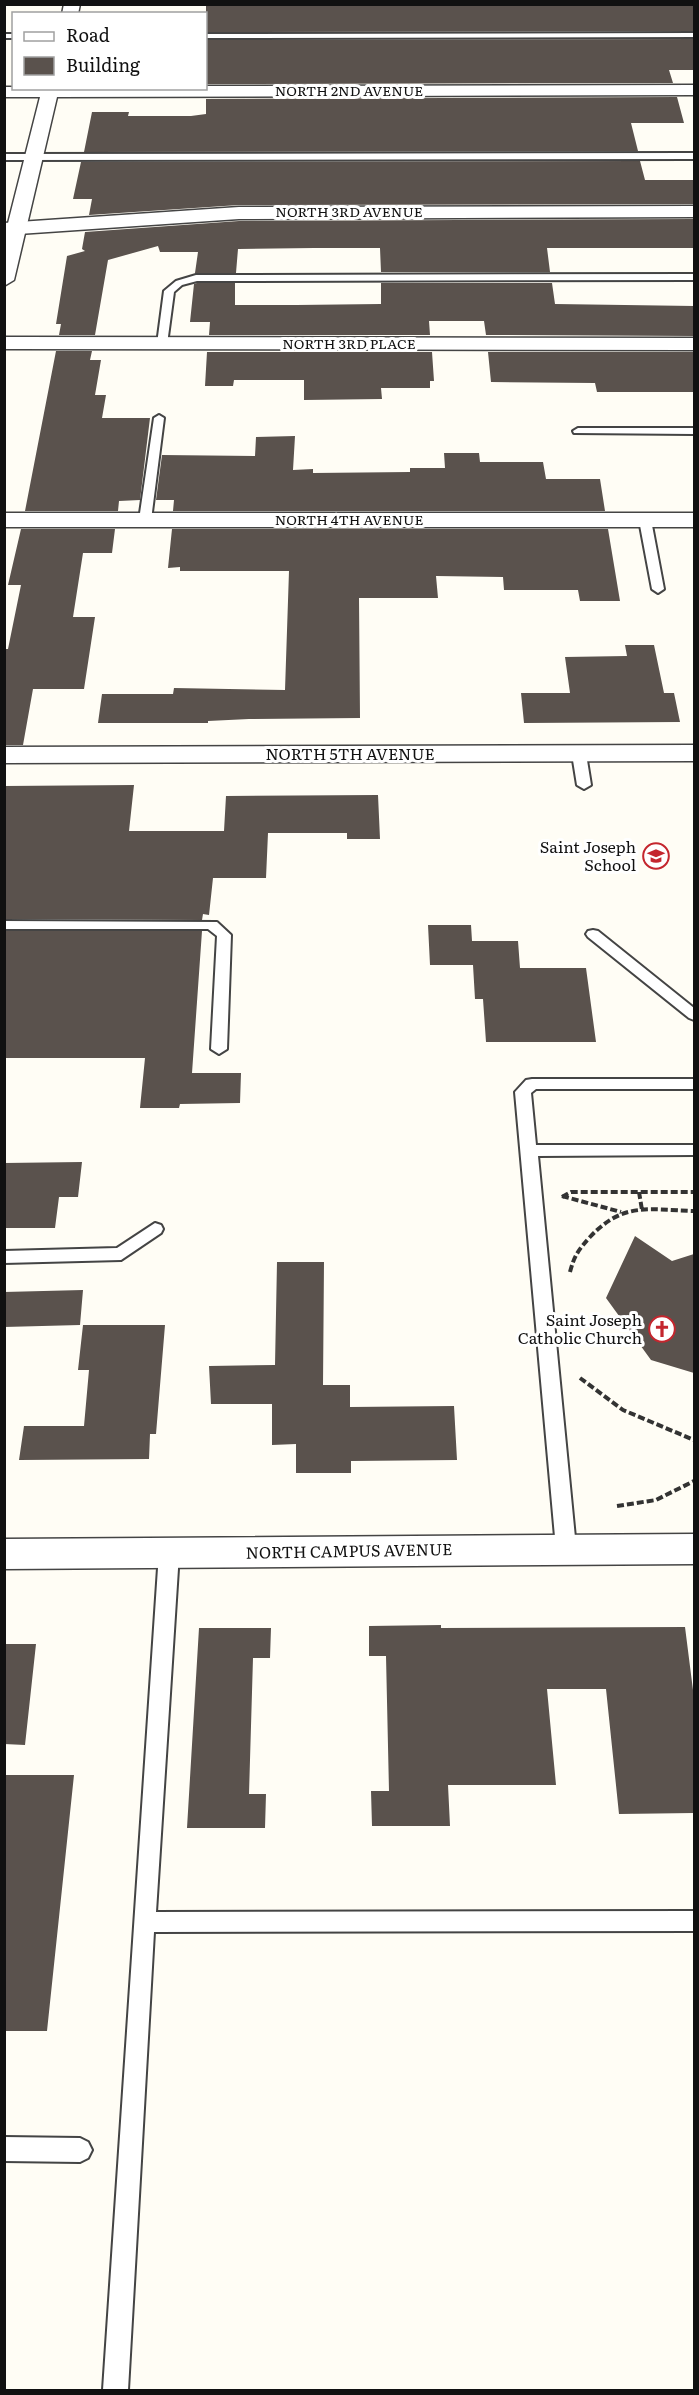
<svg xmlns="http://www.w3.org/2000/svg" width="699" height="2395" font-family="Literata,serif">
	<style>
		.building { fill: #5a524d }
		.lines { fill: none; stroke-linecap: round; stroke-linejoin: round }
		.service-casing { stroke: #444; stroke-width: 4 }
		.minor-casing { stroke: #444; stroke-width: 3 }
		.tertiary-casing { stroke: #444; stroke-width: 3 }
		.path { stroke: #333; stroke-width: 4; stroke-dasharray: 7 3; stroke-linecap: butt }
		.service { fill: #fff; fill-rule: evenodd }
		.minor { fill: #fff; fill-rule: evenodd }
		.tertiary { fill: #fff; fill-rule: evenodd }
		.labels { text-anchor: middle; stroke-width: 6; stroke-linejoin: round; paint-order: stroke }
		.far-street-label { font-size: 14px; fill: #111; stroke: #fff }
		.street-label { font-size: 16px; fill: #111; stroke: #fff }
		.poi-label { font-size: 16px; fill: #111; stroke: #fff; text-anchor: end }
	</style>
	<rect width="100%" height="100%" fill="#fffdf5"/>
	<!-- building -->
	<path class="building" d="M206,4H694V31L206,32Z
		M694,39V70H669L673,83L206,84V40Z
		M677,97L684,123H631L638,151L84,152L92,112H129L128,116H191L206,114V99Z
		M640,161L645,180H694V204L239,205L89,215L92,199H73L81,162Z
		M694,219V248H547L550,272H381L380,248H314L238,249L236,273H195L198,252H160L158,246L108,260L95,335H59L61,324H56L67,256L85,251L82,249L85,232L239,221Z
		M197,283H235V305H296L381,304V283H552L555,304L694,306V336L486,335L484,321H429L430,335H209L210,322H190L194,284Z
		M56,351H92L90,360H101L95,395H106L102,418H150L140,500L119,501L118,511H25Z
		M207,352H432L434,381H430V388H381L382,399L304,400V380H234L233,386H205Z
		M488,352H694V392H597L595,383L491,382Z
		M295,436L293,470L313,469V473L410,472V468H445L444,453H479L480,462H543L546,479H600L605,511H173L174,500H156L162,455L255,456L256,437Z
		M21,529H115L112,553H83L73,617H95L84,689H33L23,745H4V649H8L21,585H8Z
		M172,529H608L620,601H580L578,590H504L503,577L436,576L438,598H359L360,718L249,719L208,721V723H98L102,694H173L174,688L285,690L289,571H180V567L168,568Z
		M625,645H654L664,693H674L680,722L524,723L521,693H570L565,657L627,656Z
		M134,785L129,831H224L226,796L378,795L380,839H347V833H268L266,878H213L209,915L203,914L202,920L4,919V786Z
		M428,925H471L472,941H518L520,968H586L596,1042H486L483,999H475L473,965H430Z
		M4,931H202L192,1073H241L240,1103L180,1104L179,1108H140L145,1058H4Z
		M82,1162L78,1197H59L55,1228H4V1163Z
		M635,1236L672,1261L694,1254V1373L651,1360L606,1298Z
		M277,1262H324L323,1385H350V1407L454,1406L457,1460L351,1461V1473H296V1444L272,1445V1404H211L209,1366L275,1365Z
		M83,1290L80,1325L4,1327V1292Z
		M83,1325H165L156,1434H150L149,1459L19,1460L24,1426H84L89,1370H78Z
		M441,1625V1628L685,1627L694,1698V1813L619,1814L606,1689H547L556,1785H448L450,1826H372L371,1791H389L386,1656H369V1626Z
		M199,1628H271L270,1658H253L249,1794H266L265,1828H187Z
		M4,1644H36L25,1745L4,1744Z
		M4,1775H74L47,2031H4Z"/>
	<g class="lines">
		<!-- service casing -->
		<g class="service-casing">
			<path id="service" d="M694,33V37L206,38V34Z
				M4,34H14V38H4Z
				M694,153V159L4,160V154Z
				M694,274V280L197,281L182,285L174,292L167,344L162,347L157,344L164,291L176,281L196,275Z
				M159,415L164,418L151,520L145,523L139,520L154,418Z
				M578,428H694V434L574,433L573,431Z
				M645,517L651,520L664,589L658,593L652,589L639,520Z
				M579,750L586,754L591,785L584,789L577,785L572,754Z
				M4,921L217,922L231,935L227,1049L219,1054L211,1049L217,936L208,929H4Z
				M593,930L598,931L694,1008V1020L689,1018L588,937L586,934L588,931Z
				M532,1079H694V1089H536L531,1093L536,1145H694V1155L538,1156L576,1548L573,1553L566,1556L559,1553L556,1548L515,1092L526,1080Z
				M155,1223L161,1225L163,1229L161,1233L121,1260L4,1263V1251L117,1248Z
				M169,1545L176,1548L179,1553L156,1912L694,1911V1931L154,1932L128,2390H103L159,1553L162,1548Z
				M4,2137L80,2138L88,2142L92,2150L88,2158L80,2162L4,2161Z"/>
		</g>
		<!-- minor casing -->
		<g class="minor-casing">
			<path id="minor" d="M239,207L694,206V217L239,219L4,235V223Z
				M4,337L694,338V350L4,349Z
				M4,513H694V527H4Z
				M694,745V761L4,763V747Z"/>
		</g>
		<!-- tertiary casing -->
		<g class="tertiary-casing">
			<path id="tertiary" d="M64,4H80L78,14H62Z
				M694,85V95L57,97L14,280L4,286V239L40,97H4V87L206,88V86Z
				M694,1534V1564L4,1569V1539Z"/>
		</g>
		<!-- path -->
		<path class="path" d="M639,1192L642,1210
			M562,1196L621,1212
			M562,1197L571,1192H694
			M570,1272C574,1256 579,1249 590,1237C624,1201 649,1210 694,1211
			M580,1378L623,1410L694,1440
			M617,1506L656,1500L694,1481"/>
		<!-- service -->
		<use href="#service" class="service"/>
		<!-- minor -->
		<use href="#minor" class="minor"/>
		<!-- tertiary -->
		<use href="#tertiary" class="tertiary"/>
	</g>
	<!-- icons -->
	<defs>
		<g id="school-ring" transform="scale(1.35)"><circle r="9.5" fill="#fff" stroke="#c4262e" stroke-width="1.5"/><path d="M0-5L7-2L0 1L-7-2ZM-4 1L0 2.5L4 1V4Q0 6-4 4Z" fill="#c4262e"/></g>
		<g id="church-ring" transform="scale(1.35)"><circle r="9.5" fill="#fff" stroke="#c4262e" stroke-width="1.5"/><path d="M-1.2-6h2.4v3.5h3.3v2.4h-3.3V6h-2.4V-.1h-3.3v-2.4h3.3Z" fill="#c4262e"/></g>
	</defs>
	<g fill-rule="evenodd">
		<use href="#school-ring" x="656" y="856"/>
		<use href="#church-ring" x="662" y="1329"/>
	</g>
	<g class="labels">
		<!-- far-street labels -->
		<g class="far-street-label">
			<text x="349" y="96">NORTH 2ND AVENUE</text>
			<text x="349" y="217">NORTH 3RD AVENUE</text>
			<text x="349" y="349">NORTH 3RD PLACE</text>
			<text x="349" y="525">NORTH 4TH AVENUE</text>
		</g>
		<!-- street labels -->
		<g class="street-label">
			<text x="350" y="760">NORTH 5TH AVENUE</text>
			<text transform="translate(349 1551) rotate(-1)" y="6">NORTH CAMPUS AVENUE</text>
		</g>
		<!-- poi labels -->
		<g class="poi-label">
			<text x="636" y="853">Saint Joseph<tspan x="636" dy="18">School</tspan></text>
			<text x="642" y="1326">Saint Joseph<tspan x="642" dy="18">Catholic Church</tspan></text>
		</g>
	</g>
	<!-- border -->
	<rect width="699" height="2395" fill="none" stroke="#111111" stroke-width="12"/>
	<!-- legend -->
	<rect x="12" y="12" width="195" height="78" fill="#ffffff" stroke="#a0a0a0" stroke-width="1.5"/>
	<rect x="24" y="32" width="30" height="9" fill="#ffffff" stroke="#a0a0a0" stroke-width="1.5"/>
	<text x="66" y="42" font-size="18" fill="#111111">Road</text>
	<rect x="24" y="57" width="30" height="18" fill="#5a524d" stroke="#a0a0a0" stroke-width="1.5"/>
	<text x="66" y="72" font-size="18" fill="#111111">Building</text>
</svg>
